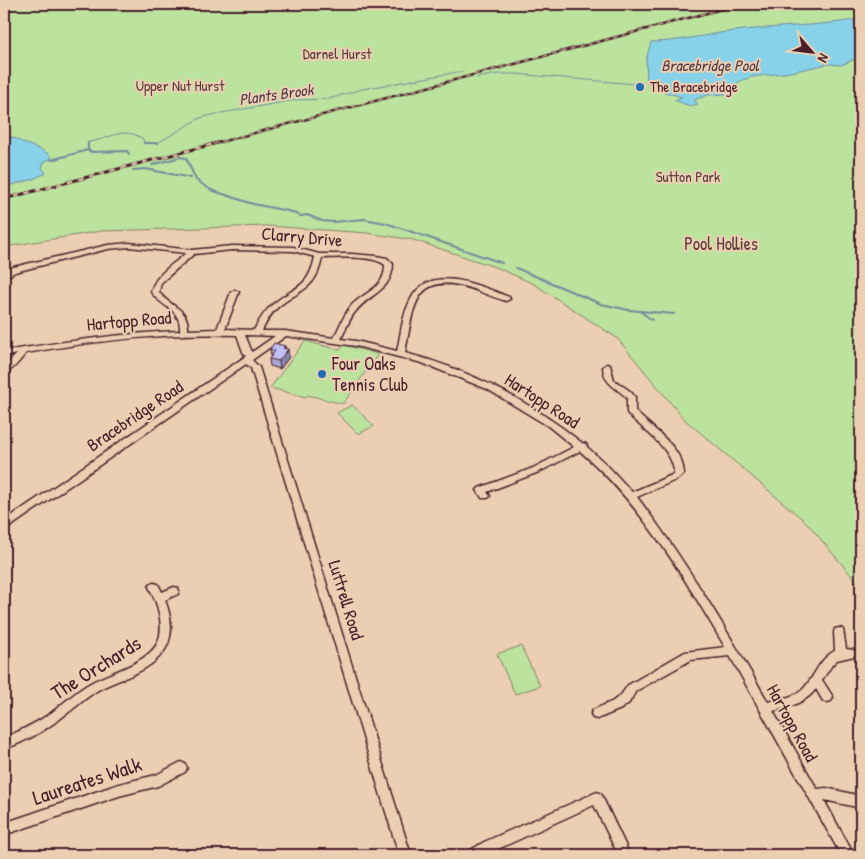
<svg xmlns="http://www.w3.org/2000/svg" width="865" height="859" font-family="'Patrick Hand',sans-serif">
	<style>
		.green { fill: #bce39e; stroke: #838164 }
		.water { fill: #88d2e9; stroke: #6f8a9d }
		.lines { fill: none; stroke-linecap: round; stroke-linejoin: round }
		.stream-far1 { stroke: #6f8a9d; stroke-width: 1 }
		.stream { stroke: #6f8a9d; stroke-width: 2 }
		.minor-casing { stroke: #4a1f2b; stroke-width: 3 }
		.minor { fill: #eccfb2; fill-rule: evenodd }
		.rail-far1-casing { stroke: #4a1f2b; stroke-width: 2.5 }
		.rail-casing { stroke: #4a1f2b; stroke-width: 3 }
		.rail-far1 { stroke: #eccfb2; stroke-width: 1; stroke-dasharray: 4.5; stroke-linecap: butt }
		.rail { stroke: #eccfb2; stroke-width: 2; stroke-dasharray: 5.5; stroke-linecap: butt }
		.wall { fill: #a6a5d0; stroke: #4a1f2b }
		.shaded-wall { fill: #8786a9; stroke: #4a1f2b }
		.building { fill: #c1c0f2; stroke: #4a1f2b }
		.poi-dot { fill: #1f6fb2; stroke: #eccfb2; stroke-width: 2 }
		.labels { text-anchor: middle; stroke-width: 4; stroke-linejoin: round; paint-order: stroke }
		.far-park-label { font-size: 15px; fill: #5b3c3c; stroke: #eccfb2 }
		.far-poi-label { font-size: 15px; fill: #4a1f2b; stroke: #eccfb2; text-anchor: start }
		.far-water-label { font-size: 16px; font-style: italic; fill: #533a48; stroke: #eccfb2 }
		.street-label { font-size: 18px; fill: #4a1f2b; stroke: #eccfb2 }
		.park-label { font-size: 18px; fill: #5b3c3c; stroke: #eccfb2 }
		.poi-label { font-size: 18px; fill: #4a1f2b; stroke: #eccfb2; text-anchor: start }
		.near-street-label { font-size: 21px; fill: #4a1f2b; stroke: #eccfb2 }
	</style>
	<rect width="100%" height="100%" fill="#eccfb2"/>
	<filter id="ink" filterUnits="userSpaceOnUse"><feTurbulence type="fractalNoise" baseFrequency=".02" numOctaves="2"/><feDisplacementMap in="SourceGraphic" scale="10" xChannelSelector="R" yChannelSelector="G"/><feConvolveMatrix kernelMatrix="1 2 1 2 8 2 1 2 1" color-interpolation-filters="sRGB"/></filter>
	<g filter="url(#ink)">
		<!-- green -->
		<path class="green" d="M4,4H861V587L807,523L684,419L617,338L534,284L498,268L414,240L367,233L267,226L101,231L4,247Z
			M305,341L340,350L344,345L378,354L343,404L308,395L306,397L270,388Z
			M352,405L374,426L358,434L337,413Z
			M521,646L540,686L515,694L497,654Z"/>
		<!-- water -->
		<path class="water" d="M861,19V56L842,65L828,64L791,72L752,77L740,81L730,90L728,94L708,95L694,100L698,104L690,106L674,100L682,97L657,90L647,82L646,60L651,42C679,42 707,34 735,31C777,26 819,26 861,19Z
			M10,135V137C17,138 18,140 24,143C35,148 45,149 52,158L44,162L42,168L46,173L31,180L4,187V137Z"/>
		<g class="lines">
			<!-- stream-far1 -->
			<path class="stream-far1" d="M477,78L497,74H515L636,84
				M88,144V142C109,140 122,125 143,139L144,144
				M156,144L200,118L216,114L296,100L329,99L362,89L464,71"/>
			<!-- stream -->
			<path class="stream" d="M144,143H158
				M88,150L92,152L127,151L129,154
				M51,160L88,150V143
				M152,165L180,157L186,158L196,180L211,190L253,204L288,211L301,216L307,215L322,221L333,222L364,219L386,223L502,263
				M133,170L146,169L191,178
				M516,268L601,304L629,310L674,314
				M641,312L652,320"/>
			<!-- minor casing -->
			<g class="minor-casing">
				<path id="minor" d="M129,243L192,250L232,246L293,247L319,254H352L376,256L387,258L393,264C392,291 370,293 356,311C349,319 346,329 341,339L356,341L397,351C401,334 402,315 411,299C429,262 481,286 509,297L510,299L506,301C495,298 484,293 473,289C413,269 414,307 405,353C469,369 531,402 582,443L586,444L587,447L607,465L632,492L672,475L674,472C673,449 643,430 628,414L627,412V398C616,387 604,384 603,367L607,364L610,365L614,380L630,391L635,397V411C652,429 682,446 684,473L678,479L637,497C686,561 728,632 768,702C779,699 793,698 802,690C815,678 818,659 835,651L834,632L835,629L839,628L843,629L846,649L854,650L855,653L854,656L837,660L832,665L822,680L833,697L831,701L827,702L823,701L816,689C805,703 790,707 773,711L817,789L826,788L861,796V808L824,800L854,855H841L730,656L691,660L636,691L629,703L621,709L597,719L593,718L591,714L593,710L613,701L621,695L628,685L685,652L725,647C684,577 642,505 580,451L539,472L487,492L490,496L488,498H482L477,490L479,488L533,468L574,447L548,426L487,389L422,363L356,346L286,336L252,360L259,367L411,855H399L251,368L246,364L7,529L4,530V521L246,356L243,352L237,335C167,332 96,341 26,353C20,361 13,370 4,374V367L17,354L4,357V351C62,342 121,333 180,331C181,308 163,309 151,292C155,274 173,265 186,253L129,247L108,249L15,272L4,278V273L9,268L108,245ZM232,250L293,251L315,257C308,290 294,286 272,305C264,312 259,321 254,330L225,329L239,292L235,290L231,292L217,329L188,330C189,307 170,308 159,292L161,283L164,280L194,254ZM322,258C338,258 373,255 385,265C385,289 365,291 351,306C344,315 339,327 334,338L285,331H262C266,323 270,314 277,308C299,289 316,291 322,258ZM245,335L275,336L252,352Z
					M154,583L158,584L162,592L174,587L178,588L179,591L178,594L165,600C171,615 174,633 166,648C152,672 120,678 98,690C85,698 74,709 61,718C44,731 23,743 4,749V738C20,731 36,723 51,713C63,704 74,693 87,685C108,672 147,665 158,642C165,625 157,602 149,587L150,584Z
					M181,762L185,764L187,768L185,772L158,786L119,796L4,835V823L119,784L156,775Z
					M597,792L601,794L630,855H618L594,805L485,855H467L469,851L484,842Z"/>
			</g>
			<!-- minor -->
			<use href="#minor" class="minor"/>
			<!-- rail-far1 casing -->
			<g class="rail-far1-casing">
				<path id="rail-far1" d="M213,144L741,4"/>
			</g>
			<!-- rail casing -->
			<g class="rail-casing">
				<path id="rail" d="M4,199L217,143"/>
			</g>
			<!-- rail-far1 -->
			<use href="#rail-far1" class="rail-far1"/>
			<!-- rail -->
			<use href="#rail" class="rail"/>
		</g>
		<!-- wall -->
		<path class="wall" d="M285,346V349L289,357L280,369L270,366L269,359L271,357L270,349Z"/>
		<!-- shaded-wall -->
		<path class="shaded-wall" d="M285,346L286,353L288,349L289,357L280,369L279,361L283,348Z"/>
		<!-- building -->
		<path class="building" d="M274,343L285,346L283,348L288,349L279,361L269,359L275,351L270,349Z"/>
	</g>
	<!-- markers -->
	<g class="poi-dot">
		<circle cx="640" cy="87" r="5"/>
		<circle cx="322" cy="374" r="5"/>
	</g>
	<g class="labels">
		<!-- far-park labels -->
		<g class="far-park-label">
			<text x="337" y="59">Darnel Hurst</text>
			<text x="180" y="91">Upper Nut Hurst</text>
			<text x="688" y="182">Sutton Park</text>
		</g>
		<!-- far-poi labels -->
		<g class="far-poi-label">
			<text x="650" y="92">The Bracebridge</text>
		</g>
		<!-- far-water labels -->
		<g class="far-water-label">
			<text x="710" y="71">Bracebridge Pool</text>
			<text transform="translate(276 94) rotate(-8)" y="6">Plants Brook</text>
		</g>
		<!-- street labels -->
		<g class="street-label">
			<text transform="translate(302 237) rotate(5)" y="6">Clarry Drive</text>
			<text transform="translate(129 321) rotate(-5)" y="6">Hartopp Road</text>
			<text transform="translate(542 401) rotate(33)" y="6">Hartopp Road</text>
			<text transform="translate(135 416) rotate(-34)" y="6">Bracebridge Road</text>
			<text transform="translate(346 600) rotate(73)" y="6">Luttrell Road</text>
			<text transform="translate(792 723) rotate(61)" y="6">Hartopp Road</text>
		</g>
		<!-- park labels -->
		<g class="park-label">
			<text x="721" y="250">Pool Hollies</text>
		</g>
		<!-- poi labels -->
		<g class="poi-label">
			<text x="332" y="370">Four Oaks<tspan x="332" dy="21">Tennis Club</tspan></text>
		</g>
		<!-- near-street labels -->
		<g class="near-street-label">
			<text transform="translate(96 668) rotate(-32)" y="7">The Orchards</text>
			<text transform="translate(87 781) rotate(-18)" y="7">Laureates Walk</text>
		</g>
	</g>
	<!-- margin -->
	<rect width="865" height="859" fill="none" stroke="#eccfb2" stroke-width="20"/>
	<rect x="10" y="10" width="845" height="839" fill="none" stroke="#4a1f2b" stroke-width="2" filter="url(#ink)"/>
	<!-- north arrow -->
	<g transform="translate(812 52) rotate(118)" stroke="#eccfb2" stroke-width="4" paint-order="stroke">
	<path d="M0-4L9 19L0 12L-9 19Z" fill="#4a1f2b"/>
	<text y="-8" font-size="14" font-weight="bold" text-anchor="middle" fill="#4a1f2b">N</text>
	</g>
</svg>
